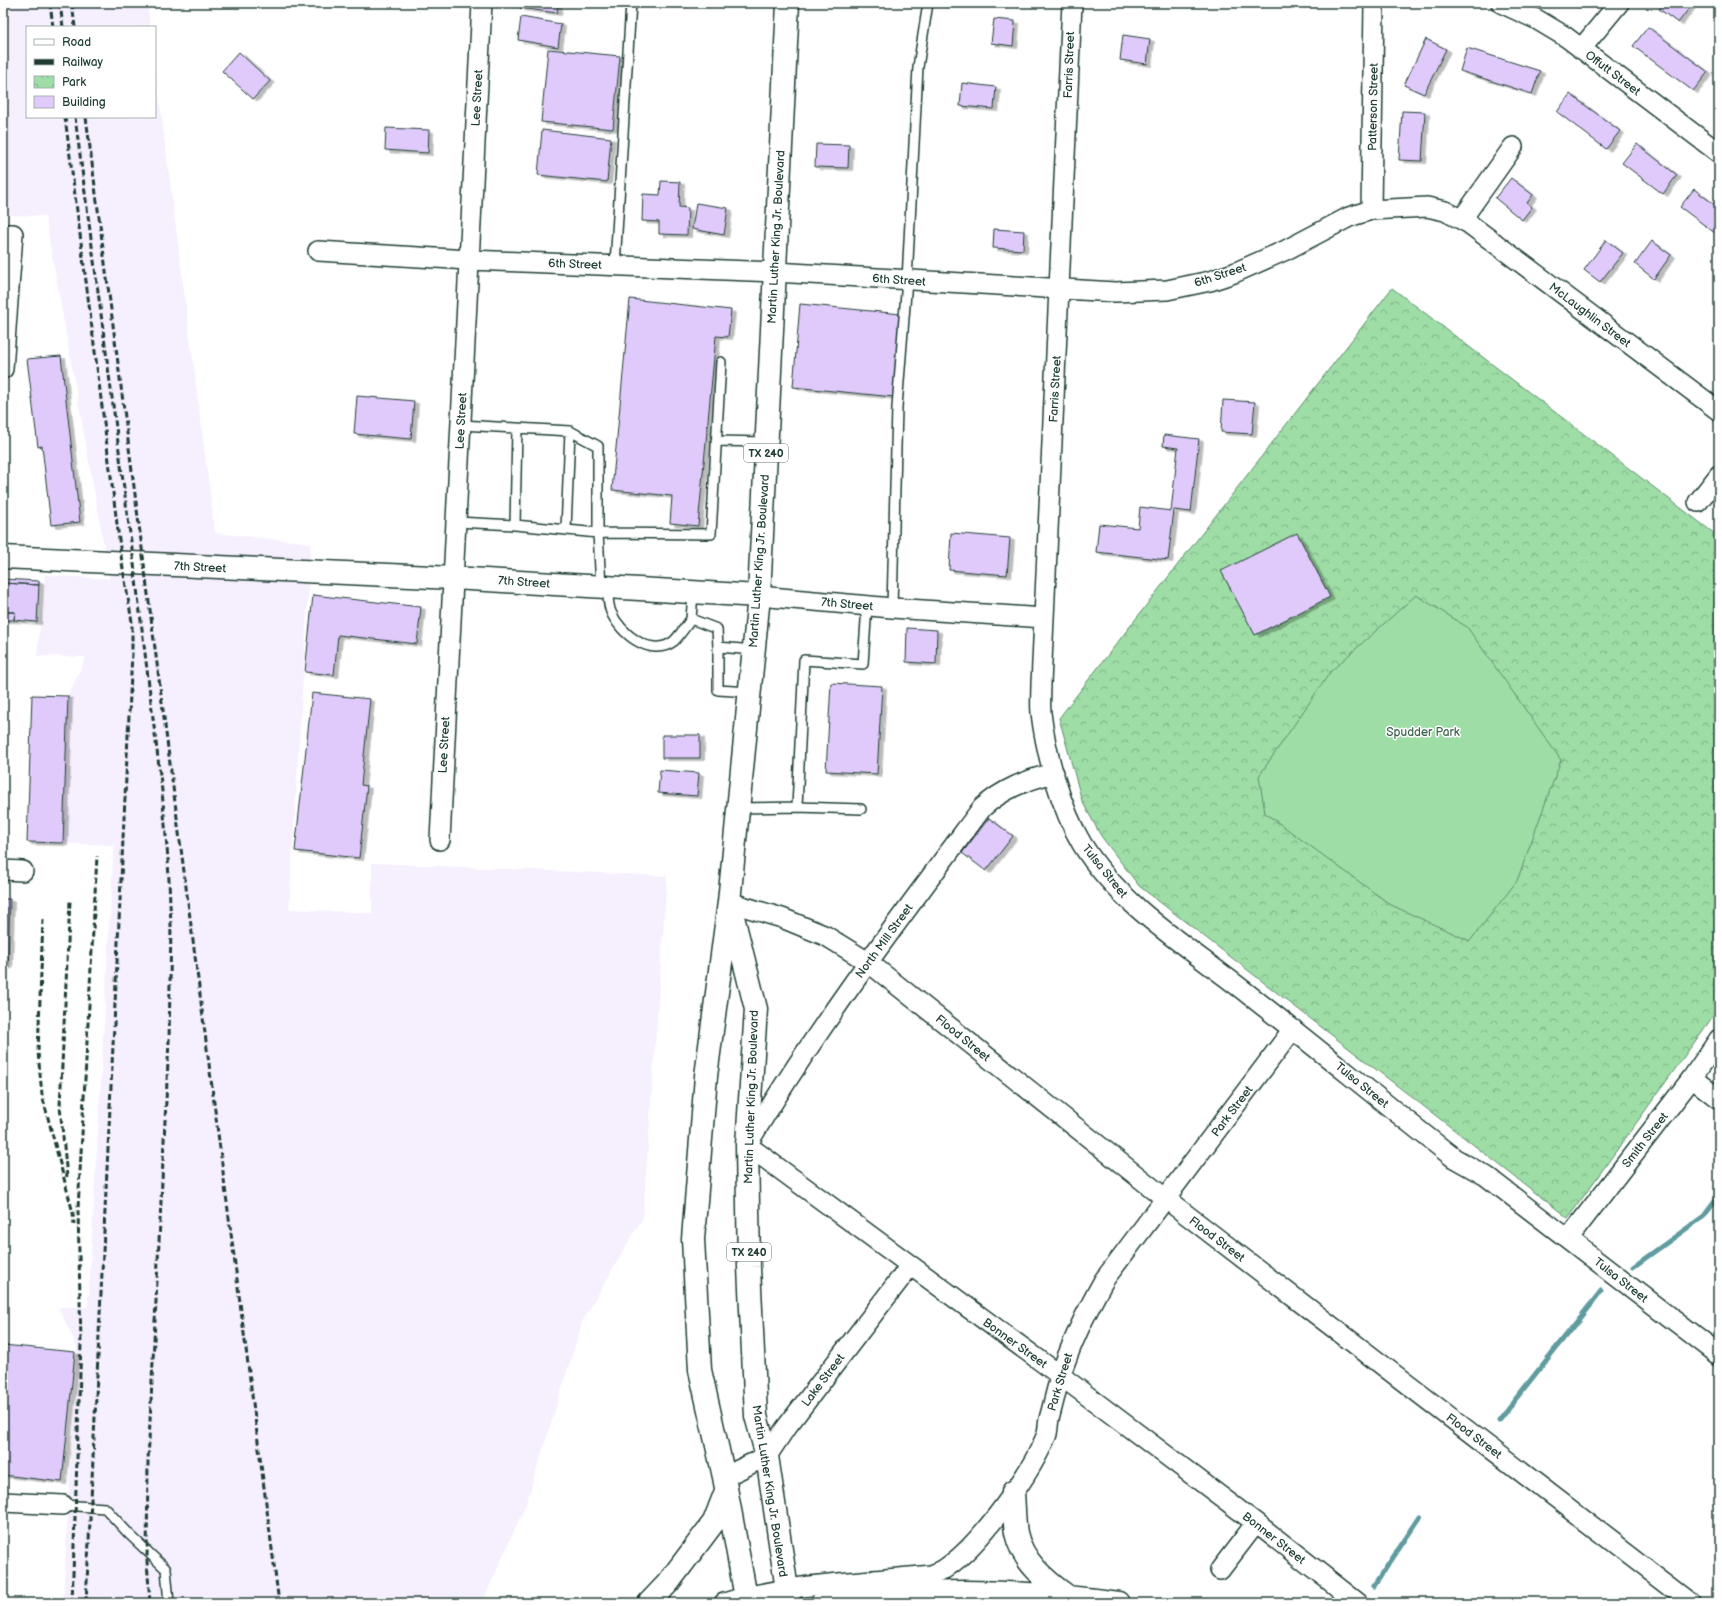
<svg xmlns="http://www.w3.org/2000/svg" width="1722" height="1606" font-family="'Balsamiq Sans',sans-serif">
	<style>
		.built { fill: #f6effe }
		.park { fill: url(#park-crowns); stroke: #5e8d6d }
		.garden { fill: #9edda6; stroke: #5e8d6d }
		.lines { fill: none; stroke-linecap: round; stroke-linejoin: round }
		.stream { stroke: #5f9b9f; stroke-width: 5 }
		.building { fill: #e0cafb; stroke: #1f3d34; filter: url(#shadow) }
		.service-casing { stroke: #1f3d34; stroke-width: 12 }
		.minor-casing { stroke: #1f3d34; stroke-width: 22 }
		.tertiary-casing { stroke: #1f3d34; stroke-width: 25 }
		.secondary-casing { stroke: #1f3d34; stroke-width: 25 }
		.primary-casing { stroke: #1f3d34; stroke-width: 25 }
		.service { stroke: #fff; stroke-width: 9 }
		.minor { stroke: #fff; stroke-width: 19 }
		.tertiary { stroke: #fff; stroke-width: 22 }
		.secondary { stroke: #fff; stroke-width: 22 }
		.primary { stroke: #fff; stroke-width: 22 }
		.rail { stroke: #1f3d34; stroke-width: 3; stroke-dasharray: 6 3; stroke-linecap: butt }
		.labels { text-anchor: middle; stroke-width: 3; stroke-linejoin: round; paint-order: stroke }
		.shield { fill: #fff; stroke: #627771; stroke-width: 1 }
		.shield-label { font-size: 11px; font-weight: bold; fill: #1f3d34 }
		.street-label { font-size: 12px; fill: #1f3d34; stroke: #fff }
		.park-label { font-size: 12px; fill: #3f6550; stroke: #fff }
	</style>
	<defs>
		<pattern id="park-crowns" width="20" height="18" patternUnits="userSpaceOnUse"><rect width="20" height="18" fill="#9edda6"/><path d="M2 6a3 3 0 1 1 6 0M12 15a3 3 0 1 1 6 0" fill="none" stroke="#80b488"/></pattern>
		<filter id="shadow"><feDropShadow dx="4.5" dy="2.5" stdDeviation="0" flood-color="#0004"/></filter>
	</defs>
	<rect width="100%" height="100%" fill="#fff"/>
	<filter id="ink" filterUnits="userSpaceOnUse"><feTurbulence type="fractalNoise" baseFrequency=".025" numOctaves="2"/><feDisplacementMap in="SourceGraphic" scale="8" xChannelSelector="R" yChannelSelector="G"/><feConvolveMatrix kernelMatrix="1 2 1 2 8 2 1 2 1" color-interpolation-filters="sRGB"/></filter>
	<g filter="url(#ink)">
		<!-- built -->
		<path class="built" d="M3,3H198V5L148,6L150,27H27V117H155V65L215,533L311,543L289,909L372,913V863L667,876L643,1217L583,1320L526,1504L482,1603H63L77,1347L58,1307H88L114,845L63,843L68,696L86,657L37,656L45,575L110,579L45,216L3,215Z"/>
		<!-- park -->
		<path class="park" d="M1392,288L1719,537V1008L1568,1218L1139,886L1101,836L1082,801L1059,718Z"/>
		<!-- garden -->
		<path class="garden" d="M1416,595L1467,627L1561,760L1517,881L1470,941L1391,905L1265,813L1259,776L1331,671Z"/>
		<g class="lines">
			<!-- stream -->
			<path class="stream" d="M1633,1267L1704,1216L1719,1196
				M1499,1420L1601,1291
				M1374,1586L1420,1517"/>
		</g>
		<!-- building -->
		<path class="building" d="M521,3H558L557,13L520,8Z
			M1664,3H1693L1678,23L1659,9Z
			M521,17L561,24L558,47L518,40Z
			M994,19L1015,21L1013,46L991,43Z
			M1648,27L1708,72L1693,91L1633,46Z
			M1123,35L1150,39L1147,64L1120,60Z
			M1426,39L1446,49L1424,94L1404,85Z
			M1467,48L1540,71L1532,94L1460,71Z
			M548,49L620,56L613,129L541,122Z
			M239,52L270,81L253,99L222,71Z
			M962,83L996,87L994,109L960,106Z
			M1570,94L1620,131L1606,149L1557,112Z
			M1402,111L1425,112L1422,161L1399,160Z
			M386,128L429,130L428,153L385,150Z
			M542,130L611,138L607,182L538,175Z
			M816,144L849,145L848,168L815,167Z
			M1637,144L1677,175L1663,194L1622,163Z
			M1511,178L1533,195L1527,203L1532,207L1522,220L1495,198Z
			M661,181L680,182L679,207L688,208L687,235L659,234V222L642,221L643,194L660,195Z
			M1694,189L1719,208V236L1680,207Z
			M696,203L728,208L724,235L692,229Z
			M994,229L1024,231L1023,250L993,248Z
			M1606,240L1623,253L1600,282L1584,270Z
			M1652,241L1671,255L1654,279L1635,264Z
			M630,299L731,310L728,337L716,336L698,526L670,523L672,496L612,490Z
			M800,304L901,314L894,397L793,387Z
			M61,356L80,522L51,525L42,446L38,447L27,359Z
			M357,396L414,401L411,439L354,434Z
			M1223,400L1255,402L1252,434L1221,432Z
			M1164,435L1199,439L1191,512L1174,510L1168,560L1096,552L1099,524L1138,528L1140,507L1171,511L1178,448L1163,446Z
			M951,533L1010,538L1007,575L949,570Z
			M1297,533L1330,597L1255,635L1221,571Z
			M3,579L39,581V585L3,583Z
			M3,583L39,585L37,622L14,620L15,612H3Z
			M313,595L421,607L417,644L338,635L334,675L305,672Z
			M3,612H15L14,620H3Z
			M907,628L937,630L936,664L906,662Z
			M831,683L882,686L877,774L826,771Z
			M312,693L370,699L361,785L367,786L359,858L295,851Z
			M32,695L68,696L63,843L27,842Z
			M662,735H700V758H662Z
			M660,770L699,773L697,796L658,793Z
			M989,818L1013,836L986,871L962,853Z
			M3,899H10L8,966H3Z
			M3,1345L75,1352L62,1482L3,1475Z"/>
		<g class="lines">
			<!-- service casing -->
			<g class="service-casing">
				<path id="service" d="M615,265L631,3
					M461,425L570,431L598,446V533L601,587
					M716,441L766,442
					M456,522L515,525L517,429
					M515,525L598,533L711,534L721,362
					M566,530L570,431
					M607,588C608,595 608,605 611,612C620,633 651,659 674,641C680,635 686,626 691,619
					M693,593L691,619L717,629L718,647
					M892,608L897,407L907,280L918,67L928,3
					M750,692L718,690V647L754,650
					M797,807L861,809
					M738,808L797,807L804,660L863,664L867,606
					M63,1505L105,1508L129,1534L166,1569L169,1603"/>
			</g>
			<!-- minor casing -->
			<g class="minor-casing">
				<path id="minor" d="M1072,3L1041,684C1041,693 1040,704 1041,713C1046,754 1061,809 1082,844C1120,906 1191,949 1248,994C1317,1048 1385,1104 1454,1158L1486,1176L1719,1355
					M1501,3L1536,19L1566,37L1719,153
					M1581,49L1619,3
					M1371,210L1374,3
					M1462,219L1513,147
					M3,234H13L3,369
					M318,251L469,260L775,272L1115,292L1167,290L1210,281L1234,273L1286,250L1349,217L1371,210L1427,207L1445,211L1468,223L1719,411
					M1698,502L1719,475
					M759,596L892,608L1044,618
					M1054,773C1026,780 1003,789 982,808C900,918 817,1027 747,1145L1061,1376L1256,1523L1358,1603
					M440,840L482,3
					M3,870L23,871
					M729,902L782,918L826,936L868,962L1166,1199L1692,1603
					M1692,1078L1719,1099
					M1568,1239L1692,1078L1719,1039
					M724,1477L767,1456L785,1429L910,1266
					M3,1502L63,1505
					M1220,1570L1256,1523
					M724,1603C790,1583 863,1582 931,1575C936,1573 943,1571 947,1567C981,1544 1032,1472 1047,1434C1048,1429 1048,1424 1049,1419C1053,1405 1056,1391 1060,1377C1071,1343 1086,1312 1104,1280L1293,1029"/>
			</g>
			<!-- tertiary casing -->
			<g class="tertiary-casing">
				<path id="tertiary" d="M3,557L453,578L759,596"/>
			</g>
			<!-- secondary casing -->
			<g class="secondary-casing">
				<path id="secondary" d="M1013,1492C1014,1506 1014,1520 1016,1533C1022,1561 1045,1580 1067,1596
					M746,1597L772,1603
					M822,1603C869,1597 917,1592 964,1592C1016,1592 1067,1596 1118,1603"/>
			</g>
			<!-- primary casing -->
			<g class="primary-casing">
				<path id="primary" d="M732,913L756,1009L747,1145L749,1267L756,1416L767,1456L789,1603
					M649,1603L668,1583L714,1522L726,1491
					M747,1603L724,1477L700,1370L693,1239L706,1076L729,902L759,596L788,3"/>
			</g>
			<!-- service -->
			<use href="#service" class="service"/>
			<!-- minor -->
			<use href="#minor" class="minor"/>
			<!-- tertiary -->
			<use href="#tertiary" class="tertiary"/>
			<!-- secondary -->
			<use href="#secondary" class="secondary"/>
			<!-- primary -->
			<use href="#primary" class="primary"/>
			<!-- rail -->
			<path class="rail" d="M50,3L53,27
				M60,3L63,27
				M72,3L75,27
				M65,117L122,563L132,622V653L86,1603
				M75,117L134,564L162,791L168,859L171,925L169,1041L148,1461L147,1561L150,1603
				M86,117L279,1603
				M43,919L38,1052L42,1095L73,1213L74,1225
				M67,1177L60,1106L70,901
				M72,1603L81,1344L78,1209L97,856"/>
		</g>
	</g>
	<g class="labels">
		<!-- shield labels -->
		<g class="shield">
			<rect x="744" y="444" width="44" height="18" rx="3"/>
			<rect x="727" y="1243" width="44" height="18" rx="3"/>
		</g>
		<g class="shield-label">
			<text x="766" y="457">TX 240</text>
			<text x="749" y="1256">TX 240</text>
		</g>
		<!-- street labels -->
		<g class="street-label">
			<text transform="translate(1069 65) rotate(-88)" y="4">Farris Street</text>
			<text transform="translate(1613 73) rotate(37)" y="4">Offutt Street</text>
			<text transform="translate(477 98) rotate(-87)" y="4">Lee Street</text>
			<text transform="translate(1373 107) rotate(-89)" y="4">Patterson Street</text>
			<text transform="translate(776 237) rotate(-87)" y="4">Martin Luther King Jr. Boulevard</text>
			<text transform="translate(575 264) rotate(2)" y="4">6th Street</text>
			<text transform="translate(1220 275) rotate(-18)" y="4">6th Street</text>
			<text transform="translate(899 280) rotate(4)" y="4">6th Street</text>
			<text transform="translate(1590 315) rotate(37)" y="4">McLaughlin Street</text>
			<text transform="translate(1055 389) rotate(-87)" y="4">Farris Street</text>
			<text transform="translate(461 421) rotate(-87)" y="4">Lee Street</text>
			<text transform="translate(759 561) rotate(-86)" y="4">Martin Luther King Jr. Boulevard</text>
			<text transform="translate(200 567) rotate(3)" y="4">7th Street</text>
			<text transform="translate(524 582) rotate(4)" y="4">7th Street</text>
			<text transform="translate(847 604) rotate(5)" y="4">7th Street</text>
			<text transform="translate(444 745) rotate(-87)" y="4">Lee Street</text>
			<text transform="translate(1105 871) rotate(51)" y="4">Tulsa Street</text>
			<text transform="translate(884 941) rotate(-54)" y="4">North Mill Street</text>
			<text transform="translate(963 1038) rotate(39)" y="4">Flood Street</text>
			<text transform="translate(1362 1085) rotate(39)" y="4">Tulsa Street</text>
			<text transform="translate(751 1097) rotate(-88)" y="4">Martin Luther King Jr. Boulevard</text>
			<text transform="translate(1232 1111) rotate(-53)" y="4">Park Street</text>
			<text transform="translate(1645 1140) rotate(-52)" y="4">Smith Street</text>
			<text transform="translate(1217 1239) rotate(37)" y="4">Flood Street</text>
			<text transform="translate(1621 1280) rotate(38)" y="4">Tulsa Street</text>
			<text transform="translate(1015 1343) rotate(36)" y="4">Bonner Street</text>
			<text transform="translate(823 1380) rotate(-53)" y="4">Lake Street</text>
			<text transform="translate(1060 1382) rotate(-73)" y="4">Park Street</text>
			<text transform="translate(1474 1436) rotate(37)" y="4">Flood Street</text>
			<text transform="translate(770 1491) rotate(81)" y="4">Martin Luther King Jr. Boulevard</text>
			<text transform="translate(1274 1538) rotate(38)" y="4">Bonner Street</text>
		</g>
		<!-- park labels -->
		<g class="park-label">
			<text x="1423" y="736">Spudder Park</text>
		</g>
	</g>
	<!-- margin -->
	<rect width="1722" height="1606" fill="none" stroke="#fff" stroke-width="16"/>
	<rect x="8" y="8" width="1706" height="1590" fill="none" stroke="#1f3d34" stroke-width="1.5" filter="url(#ink)"/>
	<!-- legend -->
	<rect x="26" y="26" width="130" height="92" fill="#ffffff" stroke="#a5b1ae"/>
	<rect x="34" y="39" width="20" height="6" fill="#ffffff" stroke="#a5b1ae"/>
	<text x="62" y="46" font-size="12" fill="#1f3d34">Road</text>
	<rect x="34" y="59" width="20" height="6" fill="#1f3d34" stroke="#a5b1ae"/>
	<text x="62" y="66" font-size="12" fill="#1f3d34">Railway</text>
	<rect x="34" y="76" width="20" height="12" fill="url(#park-crowns)" stroke="#a5b1ae"/>
	<text x="62" y="86" font-size="12" fill="#1f3d34">Park</text>
	<rect x="34" y="96" width="20" height="12" fill="#e0cafb" stroke="#a5b1ae"/>
	<text x="62" y="106" font-size="12" fill="#1f3d34">Building</text>
</svg>
